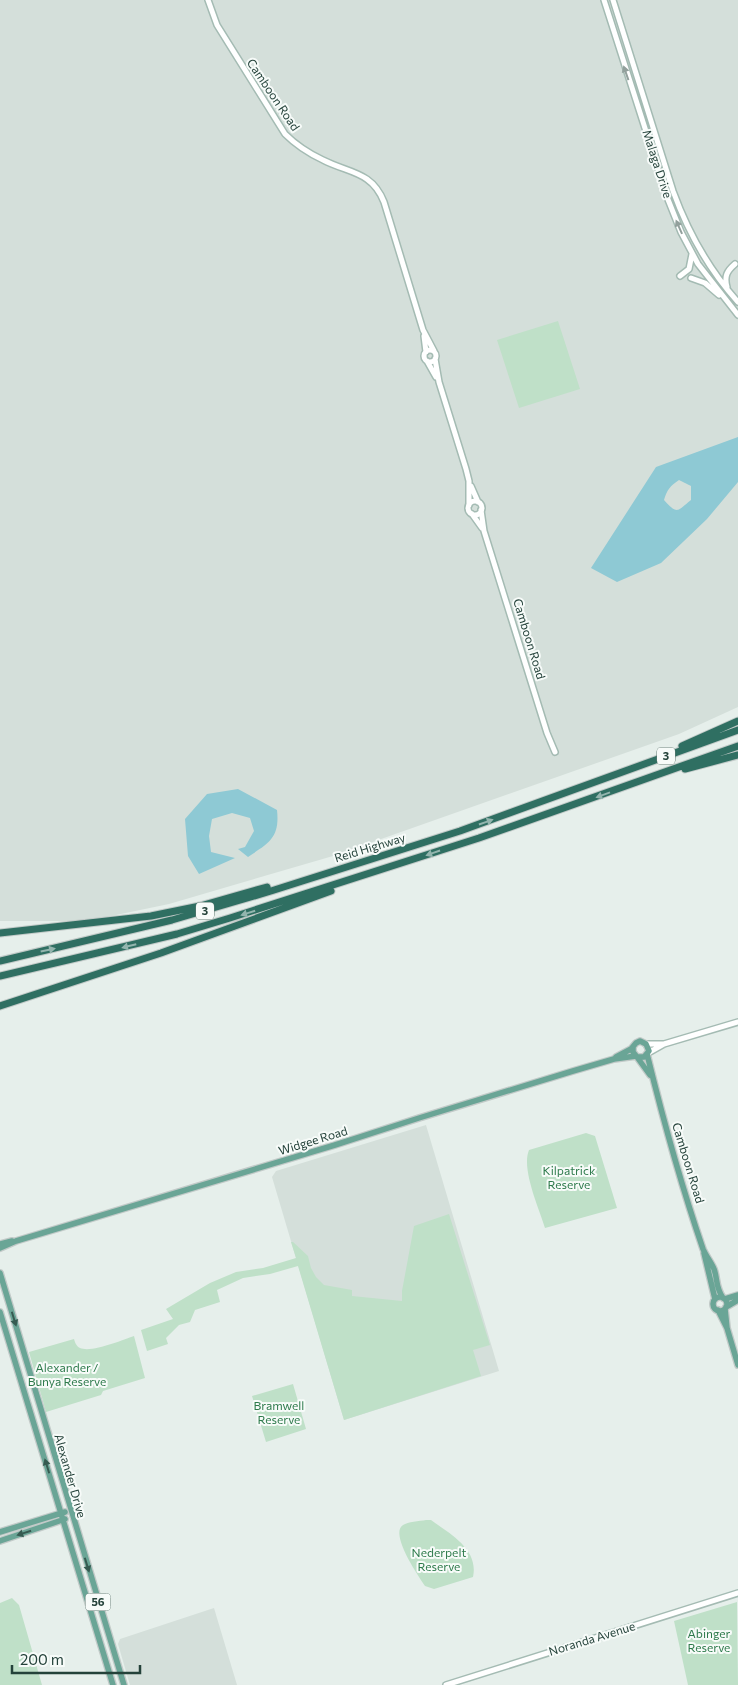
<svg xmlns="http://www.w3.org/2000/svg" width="738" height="1685" font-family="Commissioner,sans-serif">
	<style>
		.built { fill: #d4dfda }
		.green { fill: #bfe0c8 }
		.water { fill: #8ec9d4; fill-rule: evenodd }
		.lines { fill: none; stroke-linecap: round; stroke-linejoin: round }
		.secondary-casing { stroke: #a4bbb3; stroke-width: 8 }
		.primary-casing { stroke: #c2cac8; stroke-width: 8 }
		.highway-casing { stroke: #c2cac8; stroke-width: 9 }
		.secondary { stroke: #fff; stroke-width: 5 }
		.primary { stroke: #6aa596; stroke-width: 5.5 }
		.highway { stroke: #2f6f62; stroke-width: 7 }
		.oneway { fill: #92a09c }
		.oneway2 { fill: #93b5ae }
		.oneway3 { fill: #365b51 }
		.labels { text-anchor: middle; stroke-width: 4; stroke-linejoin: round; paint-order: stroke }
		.shield { fill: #f7fbf9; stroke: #637a73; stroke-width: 1 }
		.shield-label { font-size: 11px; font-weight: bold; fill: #24423a }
		.street-label { font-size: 12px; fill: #24423a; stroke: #f7fbf9 }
		.park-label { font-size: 12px; fill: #2d7a4b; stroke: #f7fbf9 }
	</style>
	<rect width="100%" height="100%" fill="#e6efeb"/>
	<!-- built -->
	<path class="built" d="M0,0H738V707L679,734L333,856L169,904L87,921H0Z
		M426,1125L499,1371L344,1420L272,1177L276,1171Z
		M214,1608L237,1685H130L118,1644L120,1639Z"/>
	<!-- green -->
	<path class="green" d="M558,321L580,389L519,408L497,340Z
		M586,1133L595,1136L617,1208L545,1228C539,1208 521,1169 529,1150Z
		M449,1214L490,1345L473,1350L481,1376L344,1420L298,1266L270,1274L243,1278L217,1290L220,1302L195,1310L190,1322L179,1325L166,1338L168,1344L147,1351L141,1330L173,1319L166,1309L210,1283L236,1272L263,1268L296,1258L291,1242H293L308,1256L311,1268L316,1277L324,1285L352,1290V1296L402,1301V1291L414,1226Z
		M134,1336L145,1378L103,1391L101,1395L46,1412L29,1352L74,1339C75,1342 76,1346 80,1348C92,1353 122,1340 134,1336Z
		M293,1384L306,1429L266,1442L252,1396Z
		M426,1520H431C450,1534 479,1549 473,1577L434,1589L425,1586C419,1577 389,1534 403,1525C408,1522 419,1521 426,1520Z
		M12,1598L19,1605L42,1685H0V1603Z
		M737,1602L738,1685H688L674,1621Z"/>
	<!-- water -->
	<path class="water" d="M738,437V482L707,519L661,563L617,582L591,568L656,467ZM679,480L691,486V500C678,510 678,516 664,500C667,490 670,486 679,480Z
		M238,789L277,810C280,838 269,843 248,857L238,849L245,847L254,831L250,818L232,813L212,819L209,836L211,852L235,858L199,874L188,856L185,819L207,794Z"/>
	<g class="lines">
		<!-- secondary casing -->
		<g class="secondary-casing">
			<path id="secondary" d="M208,0L217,25L285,134C296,145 308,153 323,160C348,173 372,171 384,202L423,330L434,351
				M604,0L667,197L681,232L698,264L738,315
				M613,0L673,191C688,232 709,270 738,302
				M680,276L689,269L692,254
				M691,278L705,283L719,295
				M727,287C724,276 727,271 735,264
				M424,336L426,352
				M424 356a6 6 0 1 1 12 0a6 6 0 1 1-12 0Z
				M435,359L439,382L466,469L469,481V505
				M427,361L436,377
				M471,486L478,502
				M468 508a7 7 0 1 1 14 0a7 7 0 1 1-14 0Z
				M481,510L484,531L547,733L555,752
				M472,514L482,528
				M646,1044H664
				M648,1053L664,1044L738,1022
				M446,1685L738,1593"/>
		</g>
		<!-- primary casing -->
		<g class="primary-casing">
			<path id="primary" d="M647,1054C663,1119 681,1185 703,1249C706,1256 711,1262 714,1269C718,1280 715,1286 723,1298
				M616,1057L631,1049L636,1043L640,1041L646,1044L649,1051L644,1057H637L633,1052V1048
				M637,1057L650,1075
				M0,1244L12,1241
				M0,1248L16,1241L335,1145L419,1118L573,1071L614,1059L636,1056
				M704,1253L715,1299
				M0,1273L124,1685
				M713 1304a7 7 0 1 1 14 0a7 7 0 1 1-14 0Z
				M725,1299L738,1295
				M726,1307L738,1300
				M725,1309L727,1328
				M718,1310L727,1328L738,1365
				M0,1312L113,1685
				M0,1532L65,1512
				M0,1541L65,1519"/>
		</g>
		<!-- highway casing -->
		<g class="highway-casing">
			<path id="highway" d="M682,746L738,721
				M685,769L738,755
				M0,933L151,916L200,906L267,887
				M0,961L172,920L271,891L460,831L738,730
				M0,976L177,934L230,918L479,838L738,746
				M0,1006L161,953L331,891"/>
		</g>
		<!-- secondary -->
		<use href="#secondary" class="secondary"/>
		<!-- primary -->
		<use href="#primary" class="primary"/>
		<!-- highway -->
		<use href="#highway" class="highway"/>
	</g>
	<!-- one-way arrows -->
	<defs><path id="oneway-solid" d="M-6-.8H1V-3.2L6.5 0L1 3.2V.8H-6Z" transform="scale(1.25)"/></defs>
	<g class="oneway">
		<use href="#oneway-solid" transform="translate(626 73) rotate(-109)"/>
		<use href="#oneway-solid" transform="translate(679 227) rotate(-114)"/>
	</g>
	<g class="oneway2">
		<use href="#oneway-solid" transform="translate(603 795) rotate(160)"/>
		<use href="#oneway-solid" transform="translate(486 822) rotate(-19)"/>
		<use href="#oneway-solid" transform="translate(433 853) rotate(161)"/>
		<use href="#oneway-solid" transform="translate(248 913) rotate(163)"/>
		<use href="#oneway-solid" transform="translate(129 946) rotate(166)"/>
		<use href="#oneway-solid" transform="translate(48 950) rotate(-12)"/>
	</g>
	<g class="oneway3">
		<use href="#oneway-solid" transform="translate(14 1319) rotate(73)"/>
		<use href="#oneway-solid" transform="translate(47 1466) rotate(-107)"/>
		<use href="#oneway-solid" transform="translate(24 1533) rotate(162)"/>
		<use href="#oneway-solid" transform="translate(87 1565) rotate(73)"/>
	</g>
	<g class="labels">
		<!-- shield labels -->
		<g class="shield">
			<rect x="657" y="747.5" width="18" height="17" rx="4"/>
			<rect x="196" y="902.5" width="18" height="17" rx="4"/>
			<rect x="85.5" y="1593.5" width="25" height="17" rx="4"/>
		</g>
		<g class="shield-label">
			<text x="666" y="760">3</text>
			<text x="205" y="915">3</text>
			<text x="98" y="1606">56</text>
		</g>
		<!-- street labels -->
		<g class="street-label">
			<text transform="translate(273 95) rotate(56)" y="4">Camboon Road</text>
			<text transform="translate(657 164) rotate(72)" y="4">Malaga Drive</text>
			<text transform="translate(529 639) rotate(73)" y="4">Camboon Road</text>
			<text transform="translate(370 848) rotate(-17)" y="4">Reid Highway</text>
			<text transform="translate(313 1141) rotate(-17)" y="4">Widgee Road</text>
			<text transform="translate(688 1163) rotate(73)" y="4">Camboon Road</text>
			<text transform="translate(70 1476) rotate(74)" y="4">Alexander Drive</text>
			<text transform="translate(592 1639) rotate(-17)" y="4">Noranda Avenue</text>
		</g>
		<!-- park labels -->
		<g class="park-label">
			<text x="569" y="1175">Kilpatrick<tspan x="569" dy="14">Reserve</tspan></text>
			<text x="67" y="1372">Alexander /<tspan x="67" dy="14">Bunya Reserve</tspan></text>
			<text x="279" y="1410">Bramwell<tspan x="279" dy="14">Reserve</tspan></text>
			<text x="439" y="1557">Nederpelt<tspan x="439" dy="14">Reserve</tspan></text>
			<text x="709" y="1638">Abinger<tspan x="709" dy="14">Reserve</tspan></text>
		</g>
	</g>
	<!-- scale -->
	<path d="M12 1665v8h128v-8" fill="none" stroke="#24423a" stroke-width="2.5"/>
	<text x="20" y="1665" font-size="15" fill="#24423a" stroke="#f7fbf9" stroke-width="4" paint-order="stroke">200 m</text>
</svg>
